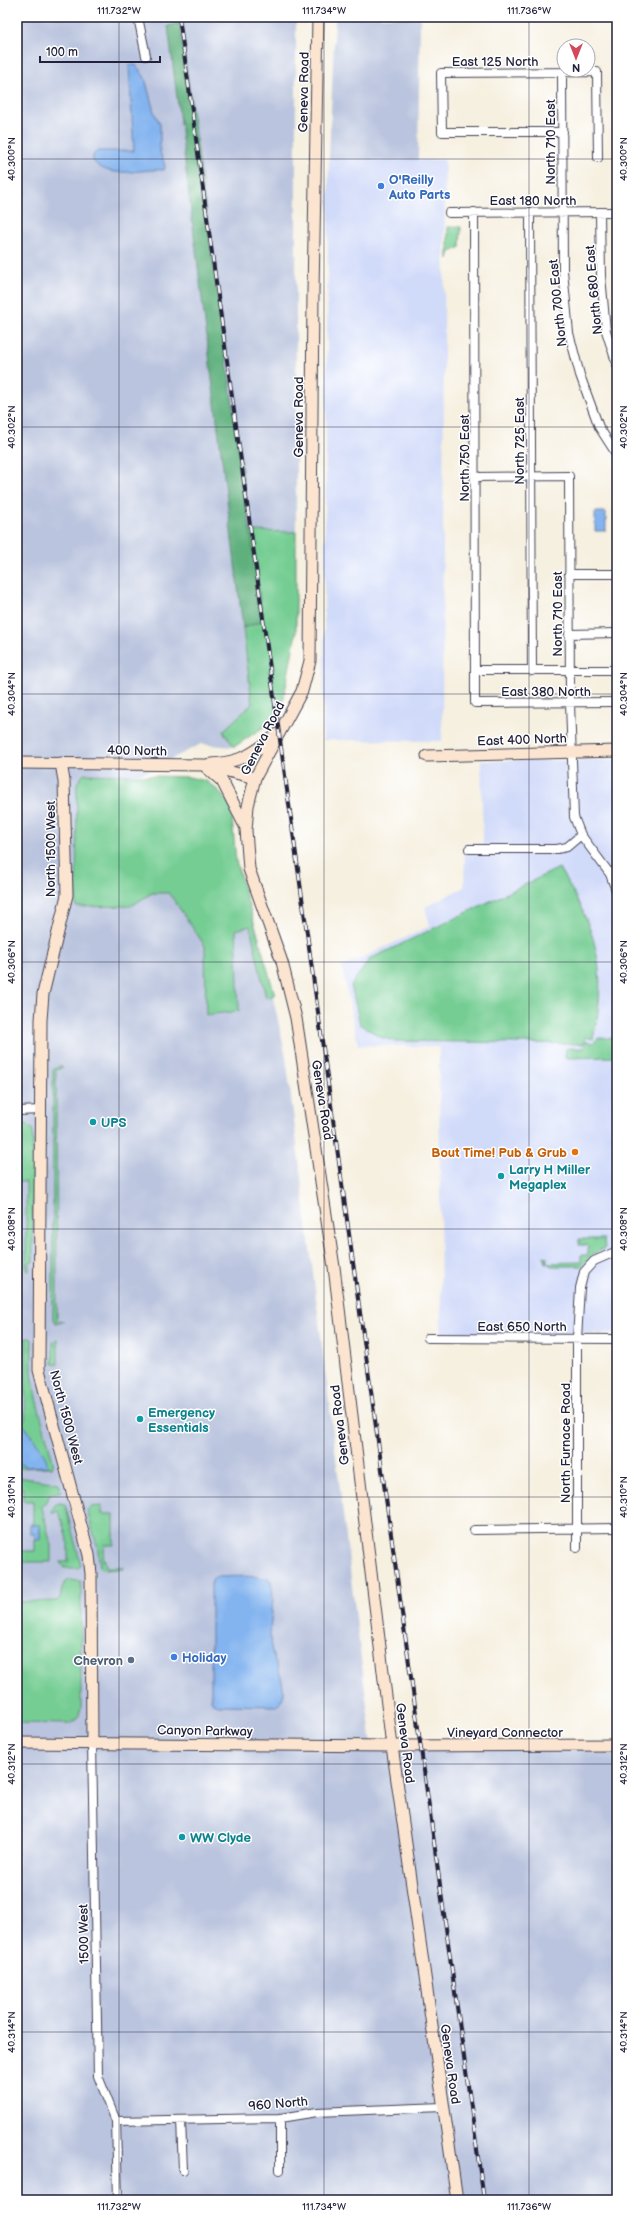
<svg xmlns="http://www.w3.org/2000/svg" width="634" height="2217" font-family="'Balsamiq Sans',sans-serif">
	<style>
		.built { fill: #d0daf9 }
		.industrial { fill: #bac4de }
		.green { fill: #74cd93; stroke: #4b7867 }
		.forest { fill: #5fb07d; stroke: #40695c }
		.water { fill: #83b4ef; stroke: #526b95 }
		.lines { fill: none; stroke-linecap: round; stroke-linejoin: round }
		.street-casing { stroke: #424154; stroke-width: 10 }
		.secondary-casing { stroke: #424154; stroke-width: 13 }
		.street { stroke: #fff; stroke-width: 8 }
		.secondary { stroke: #fce5d0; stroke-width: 11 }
		.rail-casing { stroke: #22223b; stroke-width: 4 }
		.rail { stroke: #fff; stroke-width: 2.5; stroke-dasharray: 8; stroke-linecap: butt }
		.ticks { fill: none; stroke: #22223b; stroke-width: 1; stroke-opacity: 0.45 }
		.shop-dot { fill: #3f7fe0; stroke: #fff; stroke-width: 1.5 }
		.culture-dot { fill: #0f9aa8; stroke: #fff; stroke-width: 1.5 }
		.food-dot { fill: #e8710a; stroke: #fff; stroke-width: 1.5 }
		.service-dot { fill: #5c6f8a; stroke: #fff; stroke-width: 1.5 }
		.labels { text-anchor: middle; stroke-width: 3; stroke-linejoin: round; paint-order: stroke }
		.street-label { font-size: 13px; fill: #22223b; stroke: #fff }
		.shop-label { font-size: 13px; font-weight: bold; fill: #366cbe; stroke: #fff; text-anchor: start }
		.culture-label { font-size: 13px; font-weight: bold; fill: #0d838f; stroke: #fff; text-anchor: start }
		.food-label { font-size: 13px; font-weight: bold; fill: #c56008; stroke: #fff; text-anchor: end }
		.service-label { font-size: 13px; font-weight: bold; fill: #4e5e75; stroke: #fff; text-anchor: end }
		.neatline { fill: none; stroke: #22223b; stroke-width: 1.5 }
		.ticks-label { font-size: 10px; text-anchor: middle; fill: #22223b }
	</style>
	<rect width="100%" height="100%" fill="#fff"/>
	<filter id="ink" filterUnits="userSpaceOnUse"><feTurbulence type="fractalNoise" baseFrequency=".025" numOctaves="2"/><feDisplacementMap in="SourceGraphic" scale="8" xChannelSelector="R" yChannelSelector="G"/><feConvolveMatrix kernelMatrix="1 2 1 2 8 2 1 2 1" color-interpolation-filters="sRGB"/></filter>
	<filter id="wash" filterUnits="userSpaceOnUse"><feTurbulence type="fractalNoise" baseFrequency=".012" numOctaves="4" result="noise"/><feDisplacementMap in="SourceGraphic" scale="16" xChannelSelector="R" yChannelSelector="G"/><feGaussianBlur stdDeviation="0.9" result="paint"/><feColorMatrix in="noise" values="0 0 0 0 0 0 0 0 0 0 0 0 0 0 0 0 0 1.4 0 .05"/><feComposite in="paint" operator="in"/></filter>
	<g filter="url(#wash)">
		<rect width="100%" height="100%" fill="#f6f0e0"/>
		<!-- built -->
		<path class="built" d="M329,159L445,160L442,741L323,740Z
			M617,760V1333L441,1334L439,1047L358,1045L342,967L430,926L425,907L464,887L465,844H483L481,761Z"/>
		<!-- industrial -->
		<path class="industrial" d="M17,17H296V532H250L243,628L252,704L223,731L234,747L201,744L114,788L238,873L260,938L286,1057L372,1746L617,1747V2200H17Z
			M335,17H420L418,160L329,159Z"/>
		<!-- green -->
		<path class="green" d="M448,227H461L460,248L450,252L448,259Z
			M250,531L296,532V633L284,697L277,718L234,747L223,731L252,704L243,628L263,621Z
			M84,774L189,777L206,781L219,791L231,807L236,861L275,995L266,998L250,926L236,930L239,1011L206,1015L205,946L169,893H152L131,906L76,907L77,783Z
			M559,868C596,928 609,968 593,1039L585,1037L583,1044L395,1041L380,1037L360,1024L351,985L370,959Z
			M598,1038H617V1057L565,1058L566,1048H584L585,1041L593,1043Z
			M59,1066L63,1068L56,1070L57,1321H64L57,1324L53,1319V1070Z
			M17,1124H27L33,1130V1262L29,1263V1271L26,1270V1182H17Z
			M579,1239H604L605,1248L595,1253L581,1266H552L546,1263L544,1256L547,1257V1263L581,1262V1255H588V1247L586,1245H579Z
			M29,1338L32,1339V1373L36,1398L54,1465L52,1467L17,1468L18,1424L19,1421L25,1420L26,1340L18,1339Z
			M58,1339V1364H53V1342Z
			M17,1477L59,1483L61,1491L50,1495L42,1507L51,1545V1562H17V1551H35V1540H40V1525H30L33,1523V1501H23V1488H17Z
			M59,1503L65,1504L81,1565L78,1568H64L60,1562H68V1543L59,1511L53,1513L52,1510L55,1505Z
			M102,1506V1514H114V1545H105L103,1560H105L106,1567H123V1569L104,1570L100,1567L98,1550L87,1510L91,1507Z
			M68,1580L81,1581V1709L78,1719L69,1724L17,1723V1602L56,1601L60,1598L63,1585Z"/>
		<!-- forest -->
		<path class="forest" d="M180,23L263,621L243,628L168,26Z"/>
		<!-- water -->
		<path class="water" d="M129,65H136L145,78L154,112L160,124V152L165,166L164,170C139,168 111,181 93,161V155L98,151H134Z
			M595,512H606V531H595Z
			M21,1424L24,1425C33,1441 44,1447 48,1466L27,1467L17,1462V1433Z
			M30,1525H40V1540H35V1534H30Z
			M217,1577C228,1577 264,1574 271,1581C277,1604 266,1629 272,1652C276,1665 293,1698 276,1706L217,1705L211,1701V1584L213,1579Z"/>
	</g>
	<g filter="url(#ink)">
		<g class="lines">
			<!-- street casing -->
			<g class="street-casing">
				<path id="street" d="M138,17L146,56
					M562,73L563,271L569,333L580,375L599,427L617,455
					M563,132H442L441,73L597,72L598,158
					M474,212L475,703L617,702
					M530,212L532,671
					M600,212L601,276L606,331L617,365
					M449,213L617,212
					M476,477L569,476L570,703L574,817L581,835L610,874L617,893
					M569,574H617
					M569,634L617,633
					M475,670H617
					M469,849H557L567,847L581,835
					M610,874L617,869
					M17,1111L42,1110
					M428,1338L617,1339
					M474,1530L617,1528
					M577,1548V1339L580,1288L584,1272L594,1261L617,1251
					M92,1743L98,2076L116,2121L118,2200
					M280,2118V2170
					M181,2120L183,2170
					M116,2121L280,2118L317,2112L443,2107"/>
			</g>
			<!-- secondary casing -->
			<g class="secondary-casing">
				<path id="secondary" d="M318,17L313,292L310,661L302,691L255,778L248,806L246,830L249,869L282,962L296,1018L334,1267L392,1746L457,2200
					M427,756L617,751
					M17,763L204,765L255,778
					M61,763L64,781L67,895L43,994L41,1020L39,1370L89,1555L91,1574L92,1743
					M212,764C241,762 253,754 275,736
					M206,767L222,781L246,828
					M17,1743L392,1746L617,1745"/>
			</g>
			<!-- street -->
			<use href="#street" class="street"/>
			<!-- secondary -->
			<use href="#secondary" class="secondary"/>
			<!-- rail casing -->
			<g class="rail-casing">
				<path id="rail" d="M179,17L484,2200"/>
			</g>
			<!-- rail -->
			<use href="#rail" class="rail"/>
		</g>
	</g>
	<!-- ticks -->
	<path class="ticks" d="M119,17V2200M324,17V2200M529,17V2200M17,159H617M17,427H617M17,694H617M17,962H617M17,1229H617M17,1497H617M17,1764H617M17,2032H617"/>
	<!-- markers -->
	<g class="shop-dot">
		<circle cx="381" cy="186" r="4"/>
		<circle cx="174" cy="1657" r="4"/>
	</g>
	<g class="culture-dot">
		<circle cx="93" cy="1122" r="4"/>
		<circle cx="501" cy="1176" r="4"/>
		<circle cx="140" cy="1419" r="4"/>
		<circle cx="182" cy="1837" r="4"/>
	</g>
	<circle class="food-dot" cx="575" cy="1152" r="4"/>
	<circle class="service-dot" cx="131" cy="1660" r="4"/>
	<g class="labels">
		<!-- street labels -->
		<g class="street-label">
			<text x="495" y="66">East 125 North</text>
			<text transform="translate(303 92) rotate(-89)" y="5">Geneva Road</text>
			<text transform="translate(550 142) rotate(-90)" y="5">North 710 East</text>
			<text x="533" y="205">East 180 North</text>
			<text transform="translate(593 290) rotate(-95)" y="5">North 680 East</text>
			<text transform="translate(557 303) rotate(-96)" y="5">North 700 East</text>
			<text transform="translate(298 417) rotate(-90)" y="5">Geneva Road</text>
			<text transform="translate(519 441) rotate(-90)" y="5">North 725 East</text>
			<text transform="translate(464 458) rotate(-90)" y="5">North 750 East</text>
			<text transform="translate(557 614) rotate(-90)" y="5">North 710 East</text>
			<text x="546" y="696">East 380 North</text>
			<text transform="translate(262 738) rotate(-63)" y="5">Geneva Road</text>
			<text transform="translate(522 739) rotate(-2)" y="5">East 400 North</text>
			<text transform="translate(137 750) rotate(1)" y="5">400 North</text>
			<text transform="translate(50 849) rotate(-90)" y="5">North 1500 West</text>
			<text transform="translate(323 1100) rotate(81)" y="5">Geneva Road</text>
			<text x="522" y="1331">East 650 North</text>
			<text transform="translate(67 1417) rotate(75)" y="5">North 1500 West</text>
			<text transform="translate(339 1425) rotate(-97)" y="5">Geneva Road</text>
			<text transform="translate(565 1443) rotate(-90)" y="5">North Furnace Road</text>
			<text transform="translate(205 1730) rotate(1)" y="5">Canyon Parkway</text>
			<text x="505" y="1737">Vineyard Connector</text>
			<text transform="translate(406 1743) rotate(83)" y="5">Geneva Road</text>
			<text transform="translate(83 1934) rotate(-91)" y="5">1500 West</text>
			<text transform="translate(451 2064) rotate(82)" y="5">Geneva Road</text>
			<text transform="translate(278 2103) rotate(-5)" y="5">960 North</text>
		</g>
		<!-- shop labels -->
		<g class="shop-label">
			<text x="389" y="184">O'Reilly<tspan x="389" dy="15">Auto Parts</tspan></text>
			<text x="182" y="1662">Holiday</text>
		</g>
		<!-- culture labels -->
		<g class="culture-label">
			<text x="101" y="1127">UPS</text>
			<text x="509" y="1174">Larry H Miller<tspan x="509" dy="15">Megaplex</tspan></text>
			<text x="148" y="1417">Emergency<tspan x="148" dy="15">Essentials</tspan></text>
			<text x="190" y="1842">WW Clyde</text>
		</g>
		<!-- food labels -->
		<g class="food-label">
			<text x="567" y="1157">Bout Time! Pub &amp; Grub</text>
		</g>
		<!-- service labels -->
		<g class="service-label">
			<text x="123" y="1665">Chevron</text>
		</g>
	</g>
	<!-- margin -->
	<rect width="634" height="2217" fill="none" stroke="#fff" stroke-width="44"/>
	<!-- north arrow -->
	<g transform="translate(576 58) rotate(180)"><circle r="19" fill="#ffffff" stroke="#a7a7b1"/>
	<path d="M0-3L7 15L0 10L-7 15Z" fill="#d1495b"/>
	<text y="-6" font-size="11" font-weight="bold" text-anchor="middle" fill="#22223b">N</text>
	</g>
	<!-- scale -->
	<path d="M40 56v6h120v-6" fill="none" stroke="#22223b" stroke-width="2"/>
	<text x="46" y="56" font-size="12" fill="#22223b" stroke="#ffffff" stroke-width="3" paint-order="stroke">100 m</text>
	<rect x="22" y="22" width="590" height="2173" class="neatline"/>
	<g class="ticks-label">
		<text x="119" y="14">111.732°W</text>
		<text x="324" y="14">111.734°W</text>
		<text x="529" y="14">111.736°W</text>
		<text transform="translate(623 159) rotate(-90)" y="4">40.300°N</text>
		<text transform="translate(11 159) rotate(-90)" y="4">40.300°N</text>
		<text transform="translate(623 427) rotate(-90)" y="4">40.302°N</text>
		<text transform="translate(11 427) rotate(-90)" y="4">40.302°N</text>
		<text transform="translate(623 694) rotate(-90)" y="4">40.304°N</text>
		<text transform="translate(11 694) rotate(-90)" y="4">40.304°N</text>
		<text transform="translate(11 962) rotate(-90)" y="4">40.306°N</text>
		<text transform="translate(623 962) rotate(-90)" y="4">40.306°N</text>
		<text transform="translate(623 1229) rotate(-90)" y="4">40.308°N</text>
		<text transform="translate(11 1229) rotate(-90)" y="4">40.308°N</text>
		<text transform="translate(11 1497) rotate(-90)" y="4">40.310°N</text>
		<text transform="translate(623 1497) rotate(-90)" y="4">40.310°N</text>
		<text transform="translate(623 1764) rotate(-90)" y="4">40.312°N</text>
		<text transform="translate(11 1764) rotate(-90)" y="4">40.312°N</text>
		<text transform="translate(11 2032) rotate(-90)" y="4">40.314°N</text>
		<text transform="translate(623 2032) rotate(-90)" y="4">40.314°N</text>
		<text x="119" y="2210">111.732°W</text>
		<text x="324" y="2210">111.734°W</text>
		<text x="529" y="2210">111.736°W</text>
	</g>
</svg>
